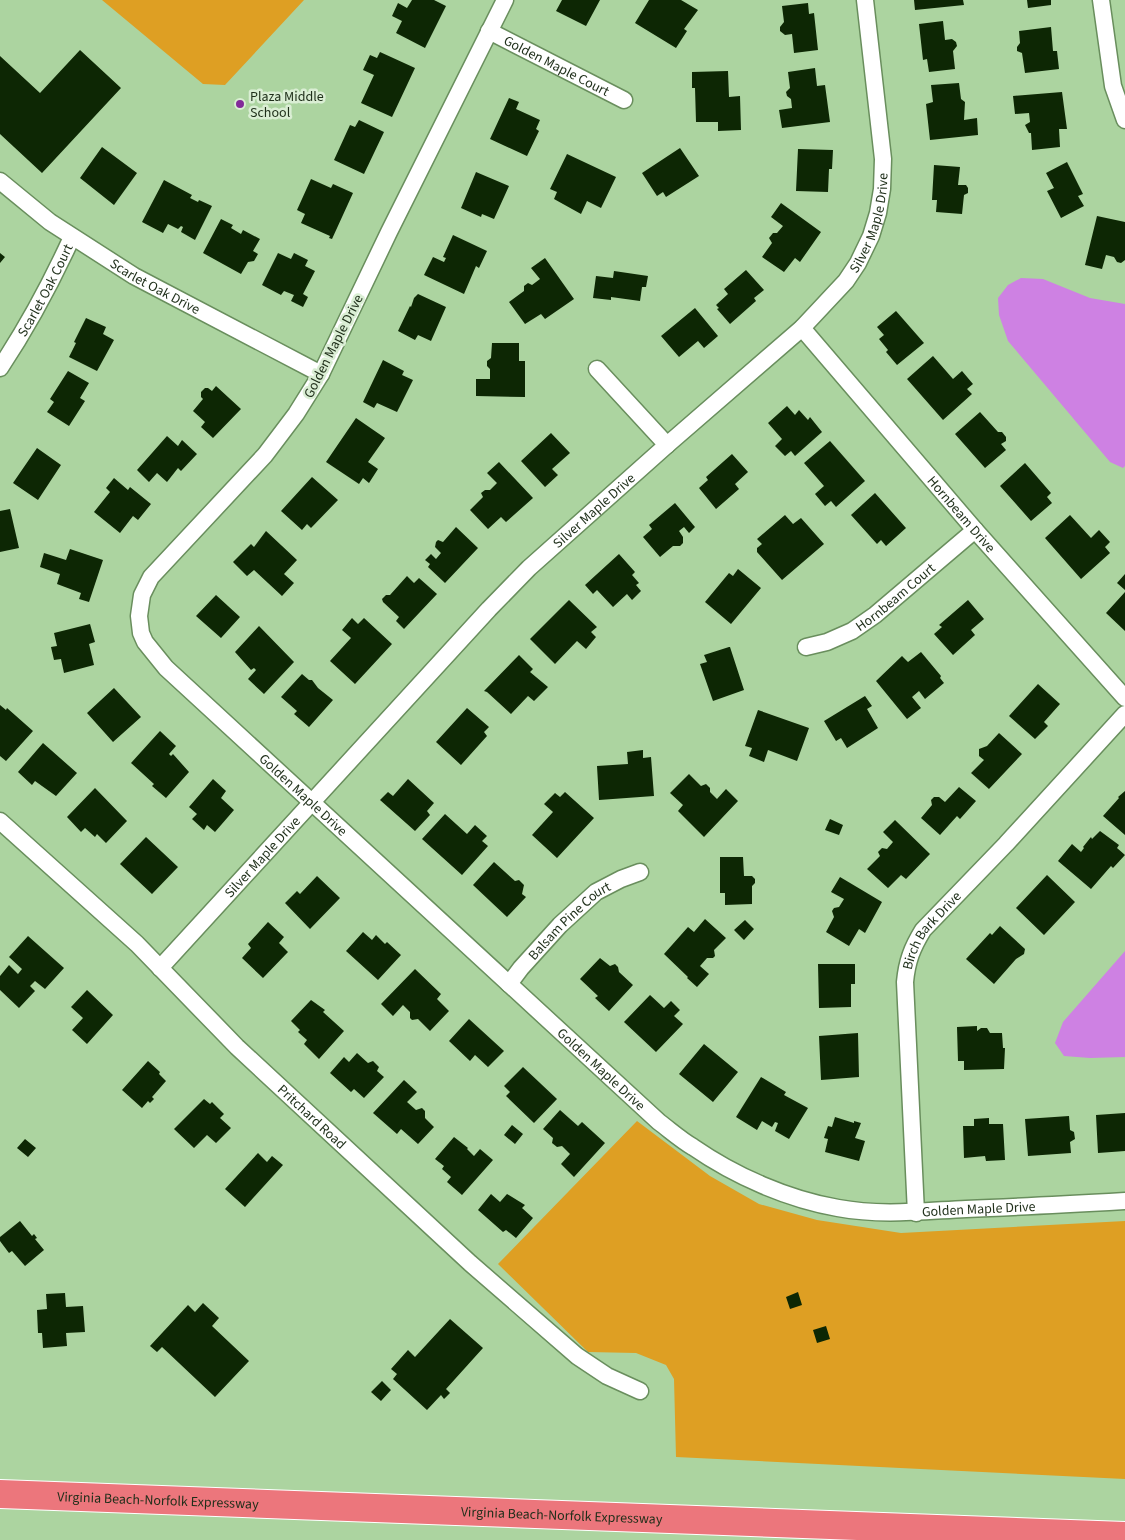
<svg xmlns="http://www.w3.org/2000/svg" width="1125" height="1540" font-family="'Source Sans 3',sans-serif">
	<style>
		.green { fill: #de9f23 }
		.water { fill: #ce81e3 }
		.building { fill: #0d2704 }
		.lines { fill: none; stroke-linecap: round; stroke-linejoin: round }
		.street-casing { stroke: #698e5d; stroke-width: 19 }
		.highway-casing { stroke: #fff; stroke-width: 30 }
		.street { stroke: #fff; stroke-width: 16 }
		.highway { stroke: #ec767c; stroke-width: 28 }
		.poi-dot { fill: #822b99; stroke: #daeed4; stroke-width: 2 }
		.labels { text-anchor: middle; stroke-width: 5; stroke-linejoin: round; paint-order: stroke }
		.street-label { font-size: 14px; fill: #1e2e19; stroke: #daeed4 }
		.poi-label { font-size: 14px; fill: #1e2e19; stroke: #daeed4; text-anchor: start }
	</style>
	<rect width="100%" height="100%" fill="#acd4a0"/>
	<!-- green -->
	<path class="green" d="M102,0H304L225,85L203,84Z
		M637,1121L710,1176L759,1204L817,1220L901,1233L1125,1221V1479L676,1457L674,1379L666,1365L636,1353L588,1352L498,1264Z"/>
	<!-- water -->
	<path class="water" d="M1021,278L1043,279L1090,298L1125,304V466L1123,468L1110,462L1008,341L999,315L998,298L1008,285Z
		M1125,951V1057L1090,1058L1064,1056L1055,1043L1063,1022Z"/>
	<!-- building -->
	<path class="building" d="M412,0H434L446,6L425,48L396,33L402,21L392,16L398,3L407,8Z
		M562,0H600L586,26L556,11Z
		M649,0H681L698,10L684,29L687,31L676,48L635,23Z
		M914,0H963L964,5L915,10Z
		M1027,0H1051V5L1028,8Z
		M808,3L809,14L814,13L818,50L794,53L792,34L785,35L780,31V27L784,22L782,6Z
		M943,21L945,40L952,39L956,42L957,46L953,51L955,69L929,72L927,59L923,60L919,24Z
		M1051,27L1053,51H1057L1059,69L1025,73L1022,53L1017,51V47L1020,43L1019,31Z
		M80,50L121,88L42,173L0,134V56L40,93Z
		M380,52L415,68L392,117L361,103L374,75L363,70L370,55L377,58Z
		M815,68L817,86L825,85L830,122L782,128L779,110L792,108L791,99L787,96L786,92L790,88L788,72Z
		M728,71L729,97L740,96L741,130L718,131V122H696L695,88H692V72Z
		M959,83L961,99L965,102L964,120L977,118L978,135L930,140L926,104L933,102L931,85Z
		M1062,92L1067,129H1059L1060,147L1032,150L1031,133H1029L1025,125L1030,122L1029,113L1015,114L1013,96Z
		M509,98L519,102L516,109L540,120L536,129L539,131L527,156L490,139Z
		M359,120L384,132L364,174L334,160L350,125L355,127Z
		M102,147L137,173L114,205L80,178Z
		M680,148L699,176L666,197L663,192L657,196L642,173Z
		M798,149L833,150L832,169H829L828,192L796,191Z
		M567,154L616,177L601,208L587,201L581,214L554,199L557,192L550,189Z
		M1067,162L1083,194L1078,196L1084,206L1061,218L1047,191L1054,188L1046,173Z
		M934,165L960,167L958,185H966L968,188V193L964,195L962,214L936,212L937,200H932Z
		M476,172L509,186L494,219L482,214L481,217L461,208Z
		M311,179L331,188L333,184L353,193L332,239L329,238L330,236L301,223L305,214L297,210Z
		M164,180L192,195L190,198L198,202L199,200L212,206L195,240L181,232L183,227L181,226L178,229L168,224L163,233L142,222Z
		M781,203L821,232L800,262L795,258L784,272L762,257L772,243L769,238L773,233H777L783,226L771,217Z
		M1097,216L1125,222V260L1121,263L1117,262L1114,257L1106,255L1102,269L1085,265Z
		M221,219L233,225L231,228L241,234L243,230L260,239L253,251L258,254L254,261L248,262L241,274L203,253Z
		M453,235L487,251L479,268L476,266L464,294L424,275L433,257L444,262L446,258L443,257Z
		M0,253L5,257L0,263Z
		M278,253L291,259L294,253L308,260L305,266L315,271L303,294L308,297L303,307L291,301L294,295L284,291L281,295L262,285Z
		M545,258L574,299L545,319L541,314L525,324L509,302L524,291V286L528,283L532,285L540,279L531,268Z
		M746,270L764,290L754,298L756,301L730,324L717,309L719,308L716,305L728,294L724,289Z
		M614,271L648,276L646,287H642L640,301L611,297V300L593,298L596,276L613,278Z
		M418,294L446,307L431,341L418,335L415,340L398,331L410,306L411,307L414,298Z
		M695,308L718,336L704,348L698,341L679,357L661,336Z
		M896,311L924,343L897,365L886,352L888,350L879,339L884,335L877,327Z
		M86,318L106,327L103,334L114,340L97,371L69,357L76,343L74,342Z
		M492,343H519V361H525V397L476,396V379H490V369L487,366V361L491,358Z
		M933,356L953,379L962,371L973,384L967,389L972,394L943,420L907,379Z
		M383,360L404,371L402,375L413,380L397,412L377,403L374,408L363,402Z
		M68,371L89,383L80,398L85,401L69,426L47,412L54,402L50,399Z
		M216,386L241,409L213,438L201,427L205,422L193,411L203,399L201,397V392L205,388H208L212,391Z
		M787,406L795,415L799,410L808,420L810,417L822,432L795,456L791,451L785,456L775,446L782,439L768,423Z
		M980,412L998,432H1002L1006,437V441L1001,444L1006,450L985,468L955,434Z
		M356,418L385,438L368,462L378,469L369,483L363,478L359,484L326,462Z
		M551,433L570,453L552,469L558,475L545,487L521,461Z
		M167,436L178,446L182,440L197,454L181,471L178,468L167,482L157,473L149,482L137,470Z
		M830,441L865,481L836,507L831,501L825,506L815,494L824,486L804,463Z
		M37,448L61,465L38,500L13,483Z
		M732,454L748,472L735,484L739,489L716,509L699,488L708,480L706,477Z
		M499,462L533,498L506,522L501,517L488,529L470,510L483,497L481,493L485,490H490L497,483L487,473Z
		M1025,463L1051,493L1047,497L1052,503L1031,521L1000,486Z
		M312,477L338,500L311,528L307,524L302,530L281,511Z
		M114,478L128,490L130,487L151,504L138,520L133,516L120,533L94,512L110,492L106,488Z
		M875,493L906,528L886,546L881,540L877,544L851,515Z
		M675,503L695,527L689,533L684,527L679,531L683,537V543L680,546H673L660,557L643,537L652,529L649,525Z
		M10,509L19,548L0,552V511Z
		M785,515L793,524L801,518L824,544L782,580L757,552V548L762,544L757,539Z
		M1070,515L1091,538L1099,530L1110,542L1105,547L1110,553L1081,579L1045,538Z
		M456,527L478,548L445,583L428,567L430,564L425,560L431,554L436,559L441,553L435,547L436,542L438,540L443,542Z
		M266,531L297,560L284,574L294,583L282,596L254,570L247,576L233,562L251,544L254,547Z
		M70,549L103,560L89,602L79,599L81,593L57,584L60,574L40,567L44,553L66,560Z
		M619,554L635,572L632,575L639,583L636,585L641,591L632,600L627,594L613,607L597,590L593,594L585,585Z
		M738,569L761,588L731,624L705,602L729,573L733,576Z
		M1125,574V590L1117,583Z
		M407,576L414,583L419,578L437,594L404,629L396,621L399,617L383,602L382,599L386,595H390Z
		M1125,592V631L1106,613Z
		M216,595L240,617L221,638L196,616Z
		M569,600L597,627L591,632L596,637L586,649L577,641L555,664L530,639Z
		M968,600L984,619L971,630L975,635L953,655L934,634L942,627L939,625Z
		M352,618L358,624L364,618L392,644L355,684L330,661L351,638L342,630Z
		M90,624L95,642L89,644L94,665L64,673L61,659L54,660L51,647L57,646L54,633Z
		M259,626L294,662L264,694L248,679L256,670L254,668L251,670L235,652Z
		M729,647H730L744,690L713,701L700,664L707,662L704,655Z
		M921,652L941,676L940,678L944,683L925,699L919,691L912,697L921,708L907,719L876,681L902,656L908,662Z
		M519,655L533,669L530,672L548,687L534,701L528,696L511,714L487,692L484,691Z
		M302,674L309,680H312L318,688L333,700L309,727L294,714L297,711L281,697Z
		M1038,684L1060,704L1044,722L1048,726L1035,739L1009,716Z
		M114,688L141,717L113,742L87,713Z
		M865,696L872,706L867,709L878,728L847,748L841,738L836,741L824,721Z
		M0,705L6,710L7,708L33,731L6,761L0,756Z
		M467,708L489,727L484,732L487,736L461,765L436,742Z
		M758,710L809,728L797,761L768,750L764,762L749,756L752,748L745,746Z
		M160,731L176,746L169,754L171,756L173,754L189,772L166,798L152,786L154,784L131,763Z
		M999,733L1022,754L989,789L971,773L984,760L979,756V749L987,746Z
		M43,743L77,773L56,796L35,781L32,785L18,772Z
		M643,750V758L651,757L654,796L599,800L597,766L628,764L627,752Z
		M689,774L701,786L706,784L710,788V792L717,799L726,789L738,801L704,837L678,811L683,805L670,793Z
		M213,779L226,791L221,798L234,810L215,832L207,825L204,830L192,819L197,814L189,807Z
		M408,779L434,803L427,811L430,815L415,831L380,800L388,792L393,796Z
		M959,787L976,801L960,819L957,816L940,835L921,818L932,805L931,800L934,797H939L945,802Z
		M95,788L127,821L106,843L97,834L95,837L85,828L81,832L67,817Z
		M1125,791V835L1103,816L1119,798L1118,797Z
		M565,792L594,818L557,858L532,835L553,812L544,804L555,793L560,797Z
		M445,814L467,834L475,825L487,836L482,841L488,846L462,875L422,839Z
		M830,819L843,825L839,835L825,830Z
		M895,820L930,854L906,879L901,875L888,888L867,869L880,856L878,852L882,848L887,849L893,842L883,832Z
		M1100,831L1119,845L1117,848L1125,855L1113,868L1111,866L1091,889L1058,861L1072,844L1081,852L1084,848L1083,847L1091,837L1092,839Z
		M146,837L178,867L152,894L120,864Z
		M720,857H743L744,876H752L755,879V883L752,886V904L725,905V893H720Z
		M494,862L515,881L519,880L524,885L522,894L526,897L507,917L473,885Z
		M1047,875L1075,902L1044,935L1016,908Z
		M317,876L340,898L310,929L285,903L297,891L300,894Z
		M840,877L882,902L865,933L859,929L849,946L826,932L834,917L832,911L834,908L839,907L844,899L831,892Z
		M705,919L726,938L714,950L715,956L713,958H707L700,966L709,974L697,987L687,978L688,977L664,954L688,927L694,932Z
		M745,920L754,929L744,940L734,930Z
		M268,922L284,937L279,943L288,952L263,978L242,958L251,948L248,944Z
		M1000,926L1025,949L1024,954L1016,959L994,984L966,959L990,933L992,935Z
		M363,932L372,940L376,935L385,944L387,942L401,955L378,980L346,951Z
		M28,936L64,968L45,989L35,981L30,986L35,991L19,1008L0,990V976L9,965L18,974L22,969L9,957Z
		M600,958L610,966L615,964L618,967L619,972L633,985L609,1011L595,998L598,996L580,979Z
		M818,964H855V984H851V1007L819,1008Z
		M415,969L441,994L437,999L449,1011L430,1031L418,1019L412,1020L410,1018V1012L403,1005L393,1016L381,1004Z
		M87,990L113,1015L87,1044L72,1030L83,1018L71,1007Z
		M650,995L664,1008L671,1001L680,1010L674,1016L683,1024L656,1052L624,1022Z
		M311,1000L325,1010L323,1012L344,1031L319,1059L304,1044L307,1040L298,1032L300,1030L291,1021Z
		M469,1019L504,1051L488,1067L475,1055L470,1061L449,1041Z
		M977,1026V1031L981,1028H987L990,1033H1002L1003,1048H1005L1004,1069L964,1070V1061H958L957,1027Z
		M858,1033L859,1077L821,1080L819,1036Z
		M704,1044L738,1072L713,1102L679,1074Z
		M357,1053L368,1063L373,1061L379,1067L377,1071L384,1077L364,1098L354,1089L351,1092L330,1073L344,1057L349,1062Z
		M148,1061L160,1072L159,1074L166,1081L152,1097L154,1099L150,1103L148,1101L142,1108L122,1090Z
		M523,1067L557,1099L534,1123L506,1096L510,1092L504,1086Z
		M761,1077L786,1092L784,1095L808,1108L789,1139L775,1131L778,1123L775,1122L772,1127L762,1121L757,1130L736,1117Z
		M404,1080L417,1092L407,1102L416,1110L422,1108L425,1111V1118L434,1127L418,1144L401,1129L397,1134L373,1113Z
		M204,1099L210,1104L212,1102L224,1114L220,1118L231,1128L216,1143L207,1135L194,1148L174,1129Z
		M560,1110L578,1126L582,1122L605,1143L574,1177L561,1164L570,1154L562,1146L557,1147L552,1143L553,1138L543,1129Z
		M1125,1113V1151L1098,1153L1096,1115Z
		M1069,1116L1070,1130L1074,1132L1075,1139L1070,1142L1071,1153L1028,1156L1025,1119Z
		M835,1117L854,1123V1121L861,1123L855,1138L865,1141L859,1161L825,1152L828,1139L824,1138L828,1126L832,1127Z
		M989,1118V1124H1003L1005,1160L986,1161L985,1156L964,1158L963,1126H974V1119Z
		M512,1125L523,1134L515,1144L504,1135Z
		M454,1137L468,1148L467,1149L474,1156L480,1149L493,1160L462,1195L447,1182L451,1177L442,1169L444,1166L435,1159Z
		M25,1139L36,1148L28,1157L17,1148Z
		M258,1153L267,1162L272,1156L283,1165L245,1207L225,1189Z
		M491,1194L500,1202L507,1194L525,1205L522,1208L533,1218L516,1238L506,1230L503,1232L478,1210Z
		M20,1221L32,1236L34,1234L37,1238L35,1239L44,1250L25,1266L12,1251L9,1253L0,1241V1237Z
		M798,1292L802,1305L790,1309L786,1297Z
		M65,1293L66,1307L83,1306L85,1332L66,1333L67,1346L43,1348L42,1333H38L37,1310L47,1309L46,1294Z
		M203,1303L219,1318L212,1326L249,1361L215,1397L162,1347L157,1352L150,1346L188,1305L195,1312Z
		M450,1319L483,1348L446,1389L450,1393L444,1399L441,1395L427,1410L393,1379L397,1374L391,1369L408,1350L415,1357Z
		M826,1326L830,1339L817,1343L813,1330Z
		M382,1381L391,1390L381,1401L371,1392Z"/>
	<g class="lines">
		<!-- street casing -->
		<g class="street-casing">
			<g id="street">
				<path id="s1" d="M505,0L389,232L321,374L296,414L265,455L151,577L142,595L139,616L141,633L145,642L166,668L659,1122C671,1131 681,1140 693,1147C735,1176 787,1199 838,1208C881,1216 923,1211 966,1209C1019,1207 1072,1204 1125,1201"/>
				<path d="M1101,0L1113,86L1125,120"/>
				<path id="s2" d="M489,31L624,100"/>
				<path id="s3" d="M0,181L50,222L134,276L321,374"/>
				<path id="s4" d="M802,328L975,530L1125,698"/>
				<path id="s5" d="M0,368C28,326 51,283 72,237"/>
				<path d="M597,369L667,445"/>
				<path id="s6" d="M806,647L827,642L852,631L875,615L975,530"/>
				<path id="s7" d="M0,821L137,944L237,1047L470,1263L577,1356L607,1376L640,1391"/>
				<path id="s8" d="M160,968L489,609L529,568L667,445L802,328L846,281L858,263L871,236L878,213L882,189L883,159L865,0"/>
				<path id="s9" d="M509,984L521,968L560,925L596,892L621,879L640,872"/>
				<path id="s10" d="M916,1213L905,982C907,961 912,948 923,930L1006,844L1125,714"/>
			</g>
		</g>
		<!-- highway casing -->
		<g class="highway-casing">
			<g id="highway">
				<path id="s11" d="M0,1494L1125,1536"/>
			</g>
		</g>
		<!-- street -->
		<use href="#street" class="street"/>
		<!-- highway -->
		<use href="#highway" class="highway"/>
	</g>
	<!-- markers -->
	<circle class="poi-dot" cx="240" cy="104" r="5"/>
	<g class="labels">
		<!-- street labels -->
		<g class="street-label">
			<text dy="5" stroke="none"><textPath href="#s2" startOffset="76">Golden Maple Court</textPath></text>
			<text dy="5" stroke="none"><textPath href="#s8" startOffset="1036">Silver Maple Drive</textPath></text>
			<text dy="5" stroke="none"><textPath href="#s3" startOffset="188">Scarlet Oak Drive</textPath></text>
			<text dy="5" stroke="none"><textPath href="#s5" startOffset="90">Scarlet Oak Court</textPath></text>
			<text transform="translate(333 346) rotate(-63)" y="5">Golden Maple Drive</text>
			<text dy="5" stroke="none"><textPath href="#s8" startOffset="631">Silver Maple Drive</textPath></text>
			<text dy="5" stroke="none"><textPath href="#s4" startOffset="245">Hornbeam Drive</textPath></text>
			<text dy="5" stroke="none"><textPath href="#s6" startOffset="104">Hornbeam Court</textPath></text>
			<text dy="5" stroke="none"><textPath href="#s1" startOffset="971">Golden Maple Drive</textPath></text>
			<text dy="5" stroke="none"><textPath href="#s8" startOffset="151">Silver Maple Drive</textPath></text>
			<text dy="5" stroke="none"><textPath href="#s9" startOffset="88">Balsam Pine Court</textPath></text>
			<text dy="5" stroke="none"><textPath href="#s10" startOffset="291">Birch Bark Drive</textPath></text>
			<text dy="5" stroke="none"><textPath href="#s1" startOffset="1376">Golden Maple Drive</textPath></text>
			<text dy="5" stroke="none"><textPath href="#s7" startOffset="430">Pritchard Road</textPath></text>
			<text dy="5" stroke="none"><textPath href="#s1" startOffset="1796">Golden Maple Drive</textPath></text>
			<text dy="5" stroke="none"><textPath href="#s11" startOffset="158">Virginia Beach-Norfolk Expressway</textPath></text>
			<text dy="5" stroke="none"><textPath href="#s11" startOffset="562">Virginia Beach-Norfolk Expressway</textPath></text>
		</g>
		<!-- poi labels -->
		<g class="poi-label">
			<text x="250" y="101">Plaza Middle<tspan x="250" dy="16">School</tspan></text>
		</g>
	</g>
</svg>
